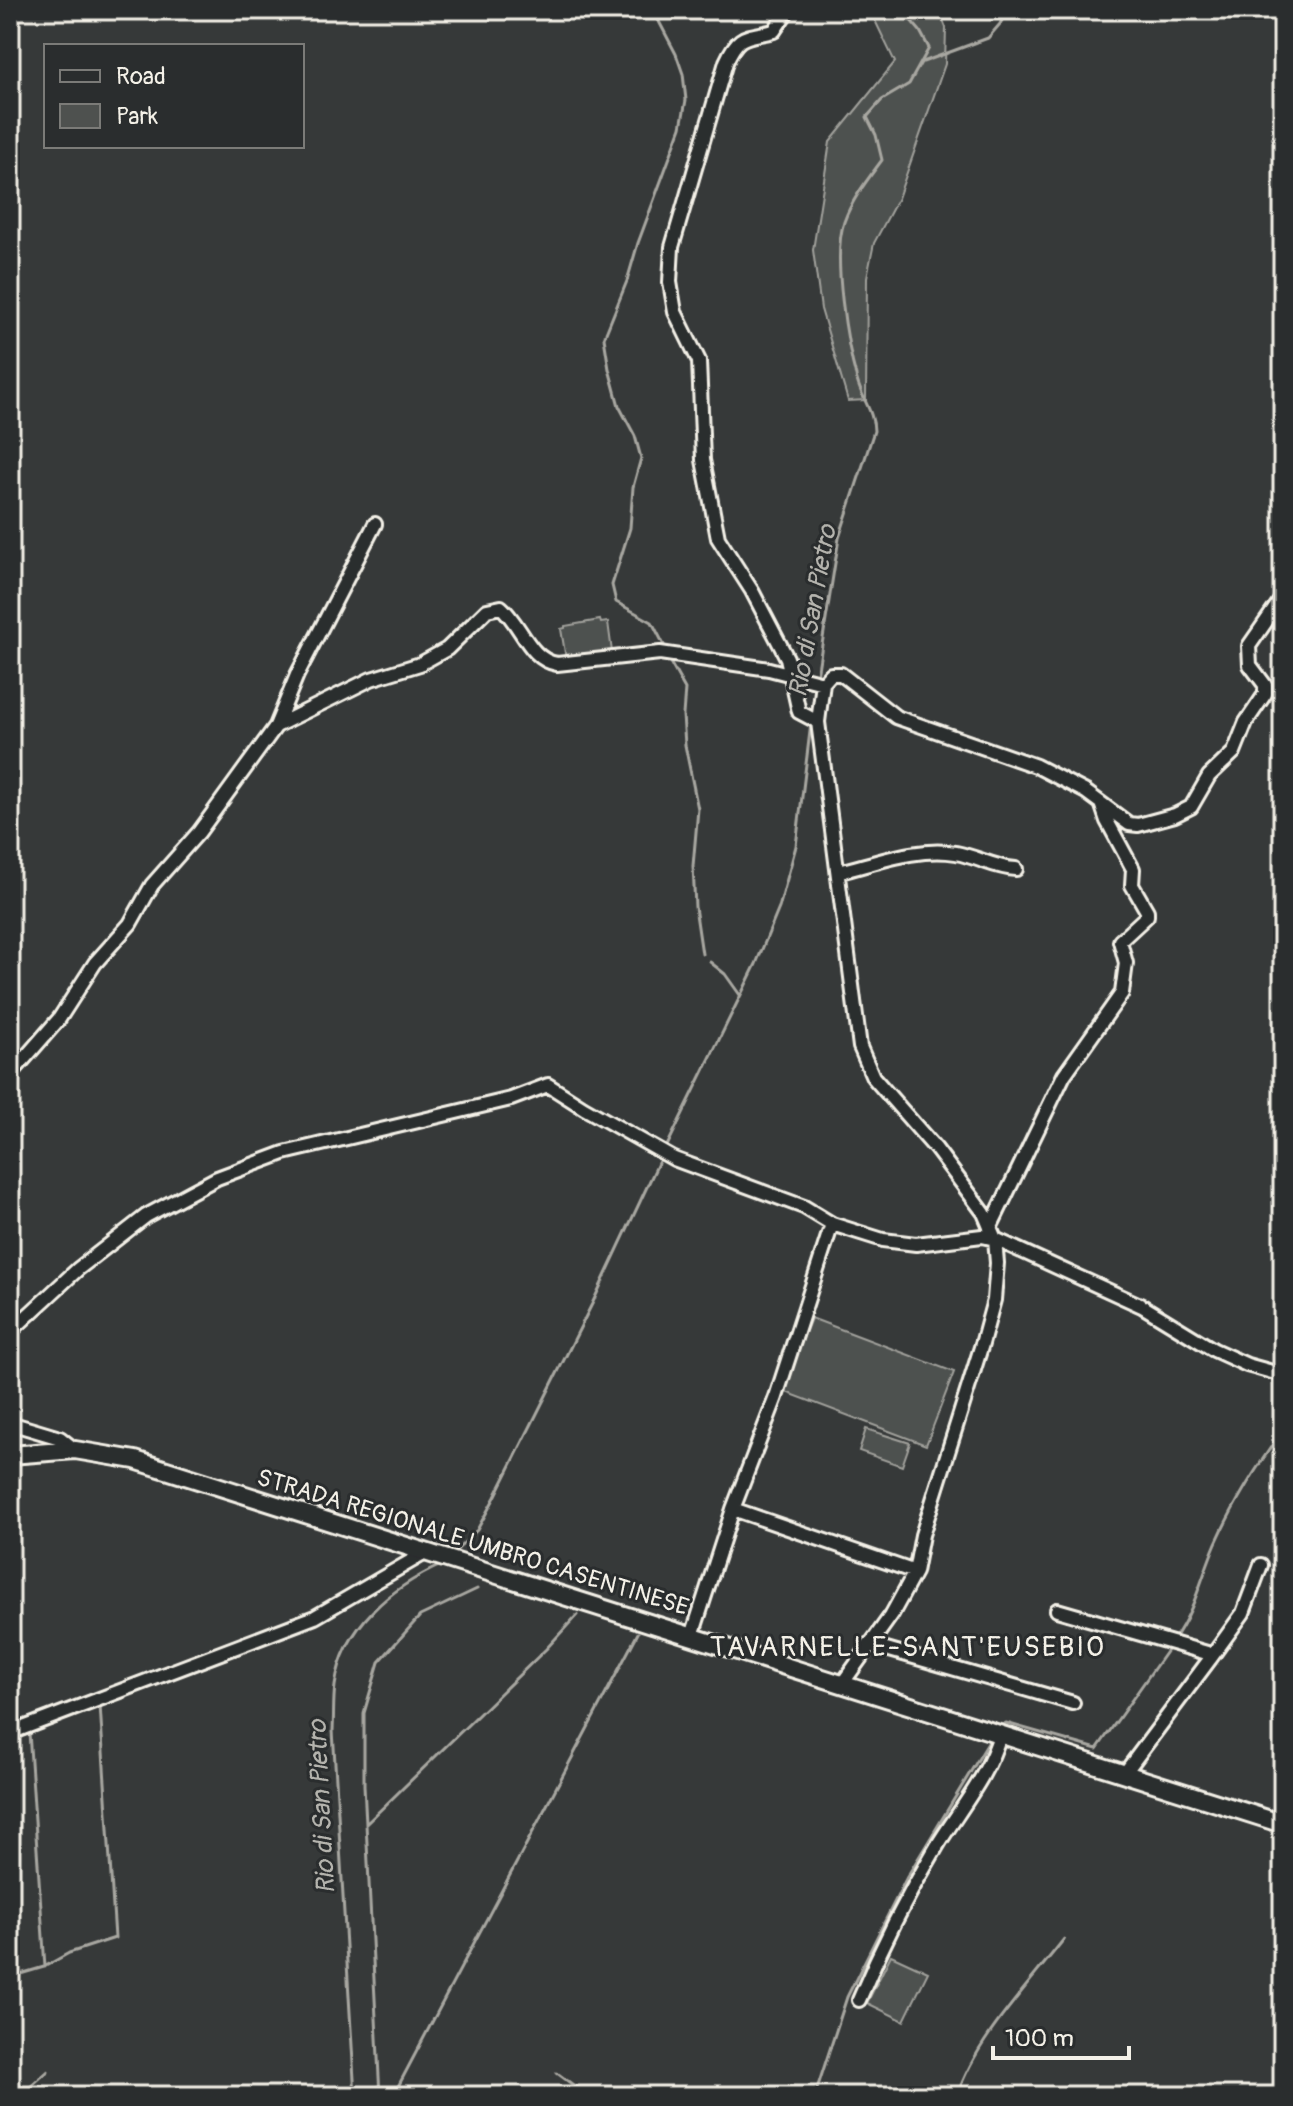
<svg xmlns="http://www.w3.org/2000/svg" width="1293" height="2106" font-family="Pangolin,sans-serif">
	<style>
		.green { fill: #4e514f; stroke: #a1a19c; stroke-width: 2 }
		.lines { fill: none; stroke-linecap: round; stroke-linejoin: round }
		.stream { stroke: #a8a7a1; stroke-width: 3 }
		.minor-casing { stroke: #f4f1e8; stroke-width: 18 }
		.major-casing { stroke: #f4f1e8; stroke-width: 22 }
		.minor { stroke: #2a2d2e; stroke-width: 12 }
		.major { stroke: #2a2d2e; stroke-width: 16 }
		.labels { text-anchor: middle; stroke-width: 6; stroke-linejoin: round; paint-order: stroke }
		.street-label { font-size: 24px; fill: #f4f1e8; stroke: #2a2d2e }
		.water-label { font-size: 26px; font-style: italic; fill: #b4b3ad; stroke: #2a2d2e }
		.quarter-label { font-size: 28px; letter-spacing: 2px; fill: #f4f1e8; stroke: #2a2d2e }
	</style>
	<rect width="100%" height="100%" fill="#363939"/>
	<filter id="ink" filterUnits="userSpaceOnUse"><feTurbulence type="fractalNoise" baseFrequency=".0125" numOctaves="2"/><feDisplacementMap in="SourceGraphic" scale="16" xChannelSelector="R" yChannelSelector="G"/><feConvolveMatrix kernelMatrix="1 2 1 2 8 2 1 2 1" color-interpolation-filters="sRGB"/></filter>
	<g filter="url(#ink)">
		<!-- green -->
		<path class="green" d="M870,10H939L946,28L945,64L898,198L874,243L867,277L866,400L848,401L821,309L813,250L830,142L895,62Z
			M600,620L601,623L608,622L612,652L566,659L561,629L565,628V626Z
			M811,1318L954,1372L926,1445L783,1391Z
			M866,1429L910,1443L902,1466L859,1451Z
			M891,1955L928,1972L904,2021L867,2003Z"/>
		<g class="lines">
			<!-- stream -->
			<path class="stream" d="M653,10L676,54L683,74L686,100L681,127L638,243L627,281L604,338L609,369L619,406L635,436L641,458L633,487L630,528L612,585L616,602L652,622L666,649
				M923,62L988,38L1000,24L1007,10
				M667,657L685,689L683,715L685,745L698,809L693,866L695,907L702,954
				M817,676L839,538L874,431C874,412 862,399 857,380C847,345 832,256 844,222C852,199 868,179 882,160L876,135L867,117L882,100L909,84L929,48L920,31L902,10
				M812,715L816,683
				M710,962L725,974L740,995
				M665,1150L756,964L779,908L796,846L811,723
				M454,1553L477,1530L495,1497L592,1304L660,1159
				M1174,1639C1195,1610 1202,1575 1216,1543C1234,1503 1257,1466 1283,1430
				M997,1728L1006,1723L1097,1749L1170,1646
				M29,1732L45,1967
				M366,1824L546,1649L577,1615
				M10,1977L44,1967L69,1953L115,1938L100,1705
				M557,2073L588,2096
				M20,2096L48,2071
				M355,2096L333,1730C334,1716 333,1700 335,1686C343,1626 392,1587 443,1564
				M380,2096L364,1785V1713L379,1662L420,1616L477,1589
				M393,2096L638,1633
				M819,2096L817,2089L847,1997L907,1877L991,1738
				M957,2096C976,2039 1027,1987 1064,1939"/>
			<!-- minor casing -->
			<g class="minor-casing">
				<path id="minor" d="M788,10L774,31C745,38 739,33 726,62L672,247L670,282L675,312L699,361L703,460L718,538L752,591L787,658L799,712L818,722L860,1047L873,1077L936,1149L984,1213L995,1239L997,1263L994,1300L982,1344L922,1535L915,1572L892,1614L842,1684
					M818,722L823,683L831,674H841L896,717L1036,766L1086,792L1129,824L1138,825L1175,815L1191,807L1209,776L1234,752L1246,722L1265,694V685L1250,665L1249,646L1283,597
					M276,726L297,675L375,524
					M839,872C876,863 919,846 956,853C978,857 995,868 1016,869
					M10,1075L59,1019L95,963L130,924L152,885L199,832L276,726L371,679L420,664L447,649L487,610L501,607C521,624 529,660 557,664L660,653L769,669L823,683
					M990,1228L1064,1075L1122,993L1126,963L1120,941L1147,916V911L1132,885L1133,869L1107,821L1101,803
					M10,1332L78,1269L146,1216L217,1178L284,1153L511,1099L548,1085L584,1108L674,1159L804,1207L832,1224L883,1240L916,1244L982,1236L995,1239L1142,1306L1214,1350L1247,1365L1283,1375
					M10,1423L60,1438L75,1450
					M733,1509L776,1397L832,1224
					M1057,1610L1207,1653L1210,1659L1124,1774
					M692,1636L733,1509L915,1572
					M869,1644L1073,1703
					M1210,1659L1243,1613L1261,1565
					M10,1733L315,1617L425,1553
					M859,2000C881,1947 907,1896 937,1846C959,1810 989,1775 1000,1734"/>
			</g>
			<!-- major casing -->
			<g class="major-casing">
				<path id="major" d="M10,1455L75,1450L135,1460L1283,1824"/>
			</g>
			<!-- minor -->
			<use href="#minor" class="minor"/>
			<!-- major -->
			<use href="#major" class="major"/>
		</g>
	</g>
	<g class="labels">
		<!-- street labels -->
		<g class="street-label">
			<text transform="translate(473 1542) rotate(17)" y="8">STRADA REGIONALE UMBRO CASENTINESE</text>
		</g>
		<!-- water labels -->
		<g class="water-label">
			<text transform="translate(812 611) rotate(-80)" y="9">Rio di San Pietro</text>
			<text transform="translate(321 1807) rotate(-93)" y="9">Rio di San Pietro</text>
		</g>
		<!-- quarter labels -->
		<g class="quarter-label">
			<text x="908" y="1656">TAVARNELLE-SANT'EUSEBIO</text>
		</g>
	</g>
	<!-- margin -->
	<rect width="1293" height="2106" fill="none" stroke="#2a2d2e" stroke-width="40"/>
	<rect x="20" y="20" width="1253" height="2066" fill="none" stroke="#f4f1e8" stroke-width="3" filter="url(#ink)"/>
	<!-- legend -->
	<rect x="44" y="44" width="260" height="104" fill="#2a2d2e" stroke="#7b7b78" stroke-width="2"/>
	<rect x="60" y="70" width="40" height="12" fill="#2a2d2e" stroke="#7b7b78" stroke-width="2"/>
	<text x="116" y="84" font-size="24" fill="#f4f1e8">Road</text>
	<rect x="60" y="104" width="40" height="24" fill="#4e514f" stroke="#7b7b78" stroke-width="2"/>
	<text x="116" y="124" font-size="24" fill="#f4f1e8">Park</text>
	<!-- scale -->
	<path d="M993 2046v12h136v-12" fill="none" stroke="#f4f1e8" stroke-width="4"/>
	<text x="1005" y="2046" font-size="24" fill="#f4f1e8" stroke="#2a2d2e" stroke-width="6" paint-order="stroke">100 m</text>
</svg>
